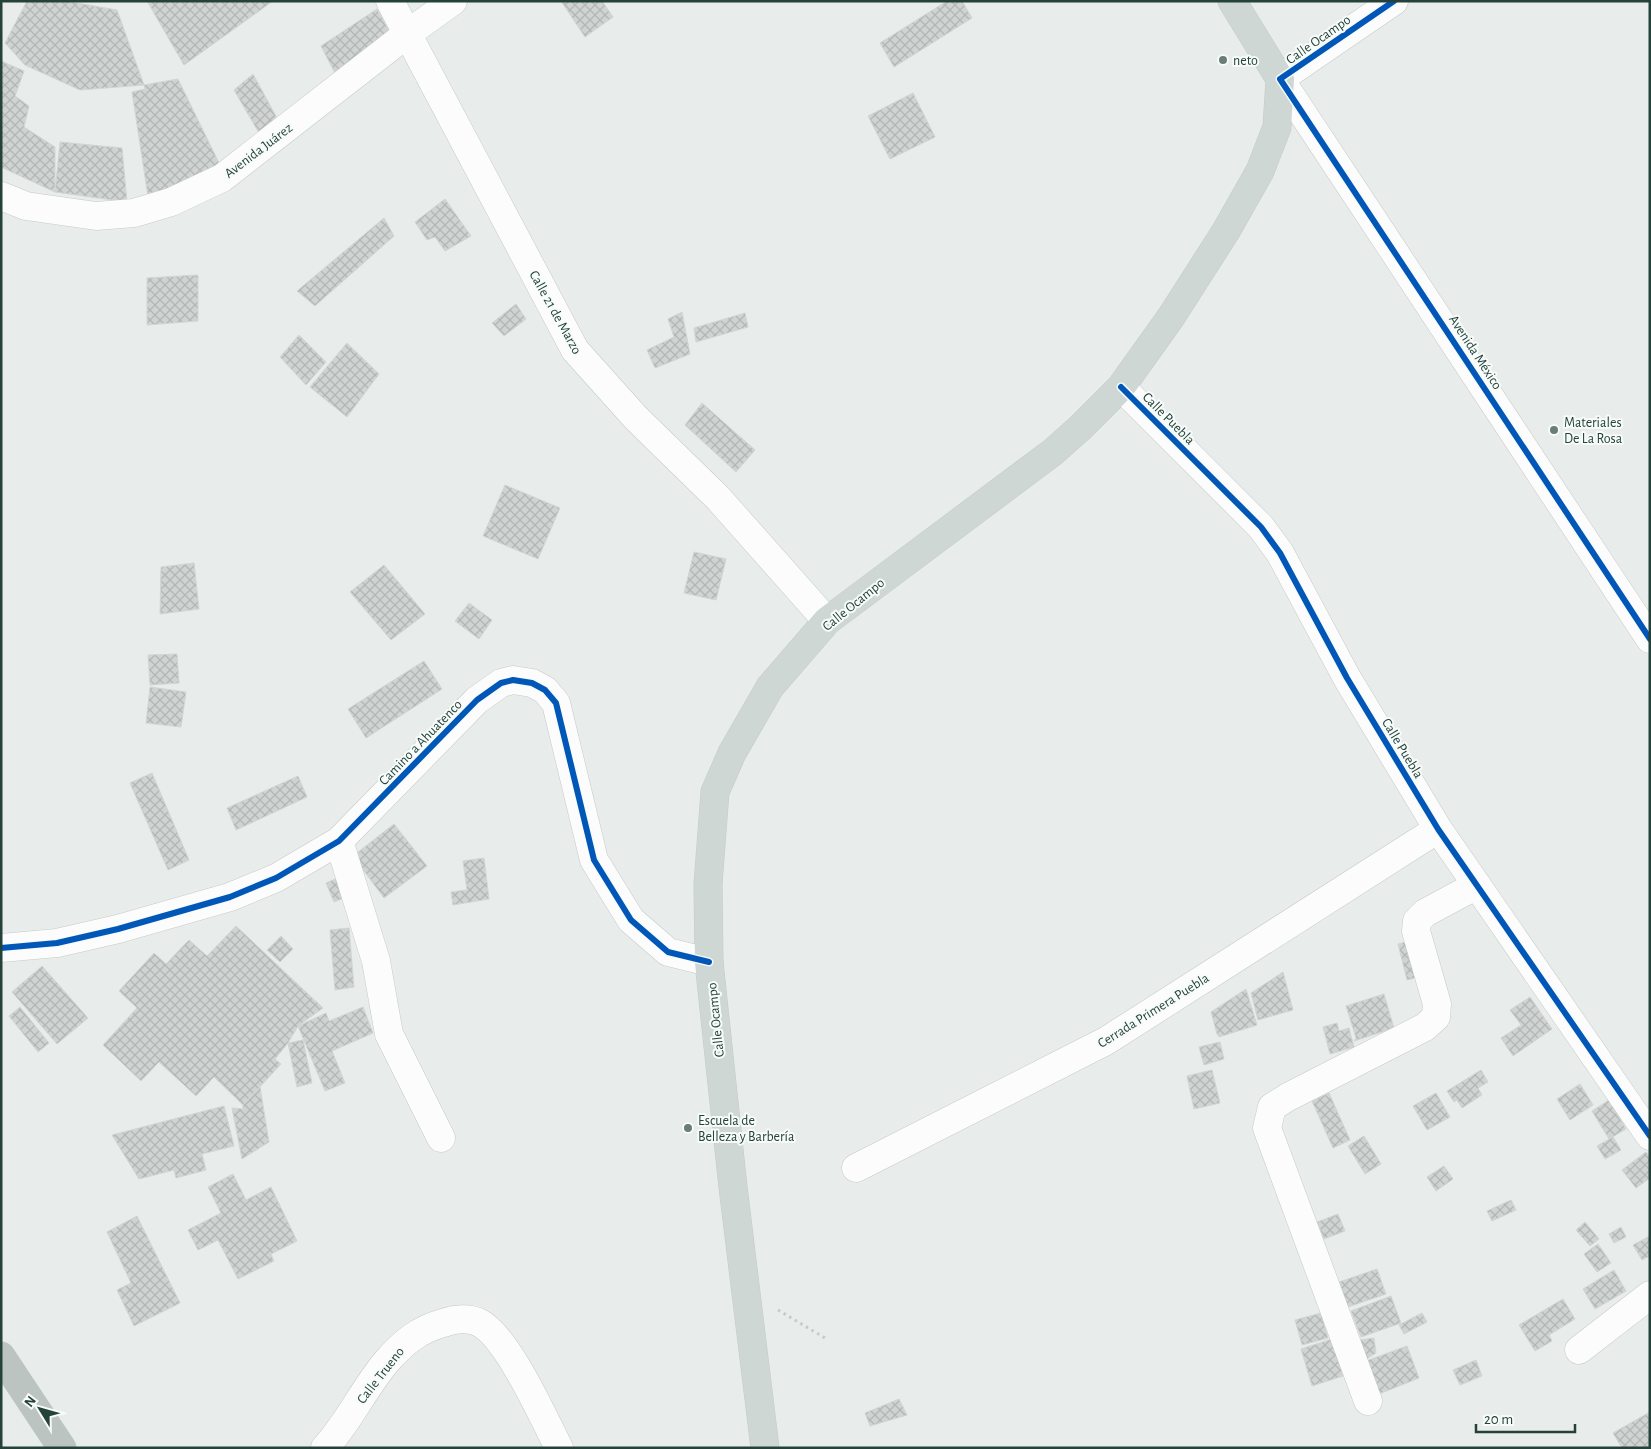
<svg xmlns="http://www.w3.org/2000/svg" width="1651" height="1449" font-family="'Alegreya Sans',sans-serif">
	<style>
		.building { fill: url(#building-cross-hatch); stroke: #d1d6d4 }
		.lines { fill: none; stroke-linecap: round; stroke-linejoin: round }
		.minor-casing { stroke: #c5cac8; stroke-width: 29 }
		.major-casing { stroke: #c3ccc9; stroke-width: 29 }
		.highway-casing { stroke: #c3ccc9; stroke-width: 29 }
		.path { stroke: #c3ccca; stroke-width: 3; stroke-dasharray: 2.5 4; stroke-linecap: butt }
		.minor { stroke: #fcfcfc; stroke-width: 28 }
		.major { stroke: #cfd7d5; stroke-width: 28 }
		.highway { stroke: #bcc4c2; stroke-width: 28 }
		.cycleway-casing { stroke: #f7fbf9; stroke-width: 9 }
		.cycleway { stroke: #0057b8; stroke-width: 6 }
		.poi-dot { fill: #697e78; stroke: #f7fbf9; stroke-width: 2 }
		.labels { text-anchor: middle; stroke-width: 4; stroke-linejoin: round; paint-order: stroke }
		.street-label { font-size: 14px; fill: #24423a; stroke: #f7fbf9 }
		.poi-label { font-size: 14px; fill: #24423a; stroke: #f7fbf9; text-anchor: start }
	</style>
	<defs>
		<pattern id="building-cross-hatch" width="8" height="8" patternUnits="userSpaceOnUse" patternTransform="scale(1.25)"><rect width="8" height="8" fill="#cfd4d2"/><path d="M0 0l8 8M0 8l8-8" fill="none" stroke="#b2b7b5"/></pattern>
	</defs>
	<rect width="100%" height="100%" fill="#e8edeb"/>
	<!-- building -->
	<path class="building" d="M27,1H66L117,10L144,85L80,90L25,65L5,43Z
		M147,1H273L184,65Z
		M561,1H602L613,17L585,37Z
		M947,1H962L972,18L894,67L880,43Z
		M377,9L393,38L337,77L321,46Z
		M1,61L24,71L15,96L29,106L24,127L55,147V192L1,167Z
		M253,74L277,118L259,133L234,90Z
		M178,79L221,167L149,203L132,92L145,89L144,85Z
		M913,93L935,137L890,159L868,116Z
		M60,142L122,148L127,202L55,192Z
		M445,199L471,236L445,251L435,237L427,240L415,222Z
		M384,218L394,236L315,306L297,291Z
		M198,275V321L147,325V278Z
		M516,304L526,319L504,336L492,323Z
		M682,312L690,354L655,368L647,350L674,337L668,319Z
		M745,313L748,327L696,342L694,328Z
		M299,335L326,362L306,385L280,357Z
		M347,343L379,374L347,417L310,387Z
		M702,403L755,450L736,472L685,425Z
		M505,485L560,508L538,559L483,536Z
		M694,552L726,559L716,600L684,593Z
		M194,563L199,609L160,614L161,567Z
		M384,565L425,614L391,640L350,592Z
		M469,603L492,620L479,639L455,621Z
		M177,654L179,683L150,685L148,655Z
		M424,661L442,689L366,738L348,709Z
		M150,687L186,692L181,727L146,723Z
		M152,773L189,860L168,870L130,783Z
		M298,776L307,797L236,830L227,808Z
		M394,824L427,866L384,898L353,856Z
		M484,858L489,899L453,905L451,892L467,890L463,861Z
		M345,875L353,894L334,902L326,883Z
		M236,926L323,1008L298,1026L288,1043L275,1059L281,1064L243,1105L214,1077L196,1096L159,1062L141,1081L103,1045L137,1008L119,991L154,953L166,964L189,940L207,956Z
		M349,928L354,987L335,990L330,930Z
		M281,936L293,949L280,962L267,950Z
		M1414,940L1423,976L1407,980L1398,944Z
		M42,966L88,1018L57,1044L12,992Z
		M1283,972L1293,1010L1258,1020L1251,993Z
		M1246,989L1257,1025L1219,1037L1217,1034L1211,1012Z
		M1384,994L1394,1028L1354,1041L1356,1038L1346,1006Z
		M1530,997L1552,1029L1513,1056L1501,1038L1521,1025L1510,1010Z
		M20,1007L49,1043L38,1052L9,1016Z
		M363,1007L373,1033L332,1051L345,1083L325,1091L298,1026L326,1013L329,1021Z
		M1337,1023L1339,1031L1349,1028L1354,1047L1330,1054L1323,1027Z
		M303,1040L312,1083L297,1087L288,1043Z
		M1220,1042L1224,1059L1204,1065L1199,1047Z
		M1212,1070L1220,1103L1194,1109L1187,1076Z
		M1481,1070L1488,1082L1478,1088L1482,1095L1462,1108L1457,1100L1454,1102L1447,1091Z
		M1580,1084L1593,1105L1570,1120L1557,1099Z
		M260,1087L269,1142L242,1159L232,1108L243,1109V1105Z
		M1329,1093L1350,1140L1333,1148L1312,1101Z
		M1436,1093L1450,1117L1427,1130L1413,1106Z
		M1609,1100L1626,1129L1609,1139L1592,1111Z
		M224,1106L234,1146L202,1154L206,1170L176,1178L174,1170L139,1179L112,1135Z
		M1364,1136L1381,1164L1365,1174L1348,1146Z
		M1613,1137L1621,1150L1605,1159L1597,1146Z
		M1646,1152L1650,1157V1178L1636,1188L1622,1170Z
		M1444,1166L1453,1179L1436,1191L1427,1177Z
		M233,1174L246,1200L271,1187L297,1241L271,1254L274,1261L238,1279L218,1240L198,1250L188,1230L221,1213L208,1187Z
		M1511,1200L1516,1210L1492,1221L1487,1211Z
		M1338,1214L1345,1231L1324,1239L1317,1222Z
		M137,1216L180,1303L134,1326L117,1290L131,1283L107,1232Z
		M1585,1222L1599,1239L1590,1246L1576,1230Z
		M1621,1227L1626,1237L1614,1243L1609,1234Z
		M1650,1236V1256L1642,1260L1633,1245Z
		M1598,1244L1611,1263L1597,1272L1584,1254Z
		M1377,1269L1386,1294L1348,1307L1339,1282Z
		M1614,1270L1626,1291L1595,1309L1583,1289Z
		M1391,1296L1401,1323L1361,1337L1351,1311Z
		M1563,1299L1575,1319L1549,1335L1552,1341L1535,1351L1519,1325Z
		M1321,1313L1328,1338L1302,1345L1295,1320Z
		M1422,1313L1427,1322L1404,1334L1399,1325Z
		M1374,1338L1376,1353L1363,1361L1353,1341Z
		M1332,1339L1343,1376L1312,1386L1301,1349Z
		M1407,1346L1419,1378L1379,1394L1366,1361Z
		M1476,1360L1482,1376L1460,1385L1453,1370Z
		M899,1399L907,1415L870,1426L865,1413Z
		M1650,1412V1448H1622L1613,1433Z"/>
	<g class="lines">
		<!-- minor casing -->
		<g class="minor-casing">
			<path id="minor" d="M390,1L575,350L636,418L718,498L827,621
				M1394,1L1280,79L1650,639
				M1,196L26,206L96,216L134,213L171,202L222,178L407,34L453,1
				M1121,387L1261,527L1280,553L1347,678L1438,829L1650,1136
				M339,841L376,961L389,1034L441,1138
				M1,948L57,943L118,929L230,897L276,878L339,841L477,700L501,683L513,680L532,683L545,690L556,703L594,860L631,920L668,952L709,962
				M856,1168L1106,1041L1438,829
				M1579,1350L1650,1295
				M1368,1401L1267,1128L1272,1107L1288,1097L1425,1027L1436,1017L1437,1004L1416,931L1417,921L1425,913L1477,885
				M325,1448C349,1422 364,1388 387,1361C404,1342 418,1330 443,1323C454,1319 469,1317 480,1323C508,1338 543,1417 559,1448"/>
		</g>
		<!-- major casing -->
		<g class="major-casing">
			<path id="major" d="M765,1448L733,1187L709,962L708,884L715,792L732,753L770,687L827,621L1053,452L1081,427L1121,387L1171,317L1226,231L1260,171L1277,127L1280,79L1232,1"/>
		</g>
		<!-- highway casing -->
		<g class="highway-casing">
			<path id="highway" d="M1,1356L62,1448"/>
		</g>
		<!-- path -->
		<path class="path" d="M778,1310L825,1338"/>
		<!-- minor -->
		<use href="#minor" class="minor"/>
		<!-- major -->
		<use href="#major" class="major"/>
		<!-- highway -->
		<use href="#highway" class="highway"/>
		<!-- cycleway casing -->
		<g class="cycleway-casing">
			<path id="cycleway" d="M1394,1L1280,79L1650,639
				M1121,387L1261,527L1280,553L1347,678L1438,829L1650,1136
				M1,948L57,943L118,929L230,897L276,878L339,841L477,700L501,683L513,680L532,683L545,690L556,703L594,860L631,920L668,952L709,962"/>
		</g>
		<!-- cycleway -->
		<use href="#cycleway" class="cycleway"/>
	</g>
	<!-- markers -->
	<g class="poi-dot">
		<circle cx="1223" cy="60" r="5"/>
		<circle cx="1554" cy="430" r="5"/>
		<circle cx="688" cy="1128" r="5"/>
	</g>
	<g class="labels">
		<!-- street labels -->
		<g class="street-label">
			<text transform="translate(1318 39) rotate(-35)" y="5">Calle Ocampo</text>
			<text transform="translate(258 150) rotate(-37)" y="5">Avenida Juárez</text>
			<text transform="translate(556 312) rotate(61)" y="5">Calle 21 de Marzo</text>
			<text transform="translate(1476 352) rotate(57)" y="5">Avenida México</text>
			<text transform="translate(1169 418) rotate(45)" y="5">Calle Puebla</text>
			<text transform="translate(853 604) rotate(-39)" y="5">Calle Ocampo</text>
			<text transform="translate(420 742) rotate(-46)" y="5">Camino a Ahuatenco</text>
			<text transform="translate(1403 748) rotate(59)" y="5">Calle Puebla</text>
			<text transform="translate(1153 1010) rotate(-32)" y="5">Cerrada Primera Puebla</text>
			<text transform="translate(715 1020) rotate(-96)" y="5">Calle Ocampo</text>
			<text transform="translate(380 1375) rotate(-52)" y="5">Calle Trueno</text>
		</g>
		<!-- poi labels -->
		<g class="poi-label">
			<text x="1233" y="65">neto</text>
			<text x="1564" y="427">Materiales<tspan x="1564" dy="16">De La Rosa</tspan></text>
			<text x="698" y="1125">Escuela de<tspan x="698" dy="16">Belleza y Barbería</tspan></text>
		</g>
	</g>
	<!-- border -->
	<rect width="1651" height="1449" fill="none" stroke="#24423a" stroke-width="5"/>
	<!-- north arrow -->
	<g transform="translate(40 1409) rotate(307)" stroke="#f7fbf9" stroke-width="4" paint-order="stroke">
	<path d="M0-4L9 19L0 12L-9 19Z" fill="#24423a"/>
	<text y="-8" font-size="14" font-weight="bold" text-anchor="middle" fill="#24423a">N</text>
	</g>
	<!-- scale -->
	<path d="M1476 1424v8h99v-8" fill="none" stroke="#24423a" stroke-width="2.5"/>
	<text x="1484" y="1424" font-size="15" fill="#24423a" stroke="#f7fbf9" stroke-width="4" paint-order="stroke">20 m</text>
</svg>
